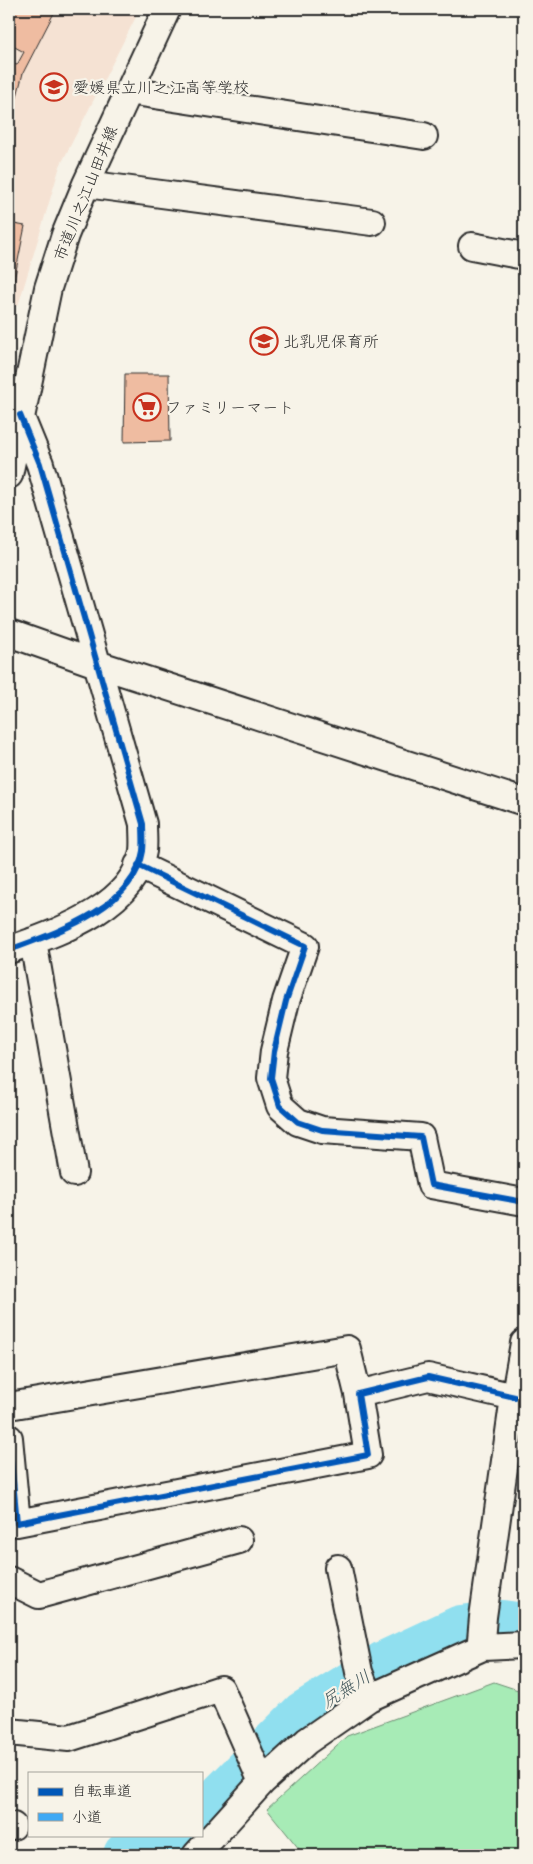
<svg xmlns="http://www.w3.org/2000/svg" width="533" height="1864" font-family="'Patrick Hand','Klee One',sans-serif">
	<style>
		.built { fill: #f5e2d3 }
		.green { fill: #a7ebb6; stroke: #698b70 }
		.lines { fill: none; stroke-linecap: round; stroke-linejoin: round }
		.river { stroke: #90dfef; stroke-width: 48 }
		.building { fill: #efbca1; stroke: #2b2b2b }
		.minor-casing { stroke: #2b2b2b; stroke-width: 30 }
		.minor { stroke: #f7f3e8; stroke-width: 26 }
		.quiet { stroke: #3fa9f5; stroke-width: 5; stroke-dasharray: 10 5; stroke-linecap: butt }
		.cycleway-casing { stroke: #f7f3e8; stroke-width: 9 }
		.cycleway { stroke: #0057b8; stroke-width: 6 }
		.labels { text-anchor: middle; stroke-width: 4.5; stroke-linejoin: round; paint-order: stroke }
		.poi-label { font-size: 16px; fill: #2b2b2b; stroke: #f7f3e8; text-anchor: start }
		.street-label { font-size: 16px; fill: #2b2b2b; stroke: #f7f3e8 }
		.water-label { font-size: 18px; font-style: italic; fill: #44585c; stroke: #f7f3e8 }
	</style>
	<rect width="100%" height="100%" fill="#f7f3e8"/>
	<filter id="ink" filterUnits="userSpaceOnUse"><feTurbulence type="fractalNoise" baseFrequency=".02" numOctaves="2"/><feDisplacementMap in="SourceGraphic" scale="10" xChannelSelector="R" yChannelSelector="G"/><feConvolveMatrix kernelMatrix="1 2 1 2 8 2 1 2 1" color-interpolation-filters="sRGB"/></filter>
	<g filter="url(#ink)">
		<!-- built -->
		<path class="built" d="M9,9H140L60,166L18,306L9,304Z"/>
		<!-- green -->
		<path class="green" d="M494,1682L524,1692V1855H304L267,1809L347,1736Z"/>
		<g class="lines">
			<!-- river -->
			<path class="river" d="M201,1818L304,1715L386,1664L461,1629L502,1624L524,1627
				M127,1855L183,1835"/>
		</g>
		<!-- building -->
		<path class="building" d="M9,9H56L23,73L9,128V63L17,65L24,52L9,44Z
			M9,223L25,226L9,305Z
			M125,374H169L170,441L124,442Z"/>
		<g class="lines">
			<!-- minor casing -->
			<g class="minor-casing">
				<path id="minor" d="M128,91L424,136
					M86,184L372,222
					M472,246L524,256
					M9,475L48,288L65,235L86,184L167,9
					M9,633L94,663L524,802
					M138,865L305,946L286,1001L274,1051L271,1078L280,1106L298,1122L322,1130L421,1137L431,1185L524,1202
					M33,941L74,1173
					M9,950C55,933 134,908 143,851C144,843 143,833 143,824L40,464L20,415
					M9,1406L347,1349L358,1394
					M9,1438L17,1523L368,1455L358,1394L428,1377L515,1397
					M338,1568L359,1672L369,1698
					M9,1580L39,1595L239,1540
					M483,1647L481,1640L483,1617L512,1411L524,1343
					M9,1732L69,1738L221,1689L262,1782
					M9,1826H13
					M196,1855L262,1782L307,1741L369,1698L483,1647L524,1645"/>
			</g>
			<!-- minor -->
			<use href="#minor" class="minor"/>
			<!-- quiet -->
			<path class="quiet" d="M9,314L12,315"/>
			<!-- cycleway casing -->
			<g class="cycleway-casing">
				<path id="cycleway" d="M138,865L305,946L286,1001L274,1051L271,1078L280,1106L298,1122L322,1130L421,1137L431,1185L524,1202
					M9,950C55,933 134,908 143,851C144,843 143,833 143,824L40,464L20,415
					M9,1438L17,1523L368,1455L358,1394L428,1377L515,1397"/>
			</g>
			<!-- cycleway -->
			<use href="#cycleway" class="cycleway"/>
		</g>
	</g>
	<!-- icons -->
	<defs>
		<g id="school-ring" transform="scale(1.4375)"><circle r="9.5" fill="#f7f3e8" stroke="#c8321e" stroke-width="1.5"/><path d="M0-5L7-2L0 1L-7-2ZM-4 1L0 2.5L4 1V4Q0 6-4 4Z" fill="#c8321e"/></g>
		<g id="supermarket-ring" transform="scale(1.4375)"><circle r="9.5" fill="#f7f3e8" stroke="#c8321e" stroke-width="1.5"/><path d="M-6-5.5h2.5l.6 2H6L4.5 2H-2.5L-4.4-4H-6ZM-1.5 3.2a1.3 1.3 0 1 0 .1 0ZM3 3.2a1.3 1.3 0 1 0 .1 0Z" fill="#c8321e"/></g>
	</defs>
	<g fill-rule="evenodd">
		<use href="#school-ring" x="54" y="87"/>
		<use href="#school-ring" x="264" y="341"/>
		<use href="#supermarket-ring" x="147" y="407"/>
	</g>
	<g class="labels">
		<!-- poi labels -->
		<g class="poi-label">
			<text x="73" y="93">愛媛県立川之江高等学校</text>
			<text x="283" y="347">北乳児保育所</text>
			<text x="166" y="413">ファミリーマート</text>
		</g>
		<!-- street labels -->
		<g class="street-label">
			<text transform="translate(85 193) rotate(-68)" y="6">市道川之江山田井線</text>
		</g>
		<!-- water labels -->
		<g class="water-label">
			<text transform="translate(346 1689) rotate(-32)" y="6">尻無川</text>
		</g>
	</g>
	<!-- margin -->
	<rect width="533" height="1864" fill="none" stroke="#f7f3e8" stroke-width="30"/>
	<rect x="15" y="15" width="503" height="1834" fill="none" stroke="#2b2b2b" stroke-width="2" filter="url(#ink)"/>
	<!-- legend -->
	<rect x="28" y="1772" width="175" height="65" fill="#f7f3e8" stroke="#a5a39c"/>
	<rect x="38" y="1788" width="25" height="8" fill="#0057b8" stroke="#a5a39c"/>
	<text x="72" y="1796" font-size="15" fill="#2b2b2b">自転車道</text>
	<rect x="38" y="1813" width="25" height="8" fill="#3fa9f5" stroke="#a5a39c"/>
	<text x="72" y="1822" font-size="15" fill="#2b2b2b">小道</text>
</svg>
